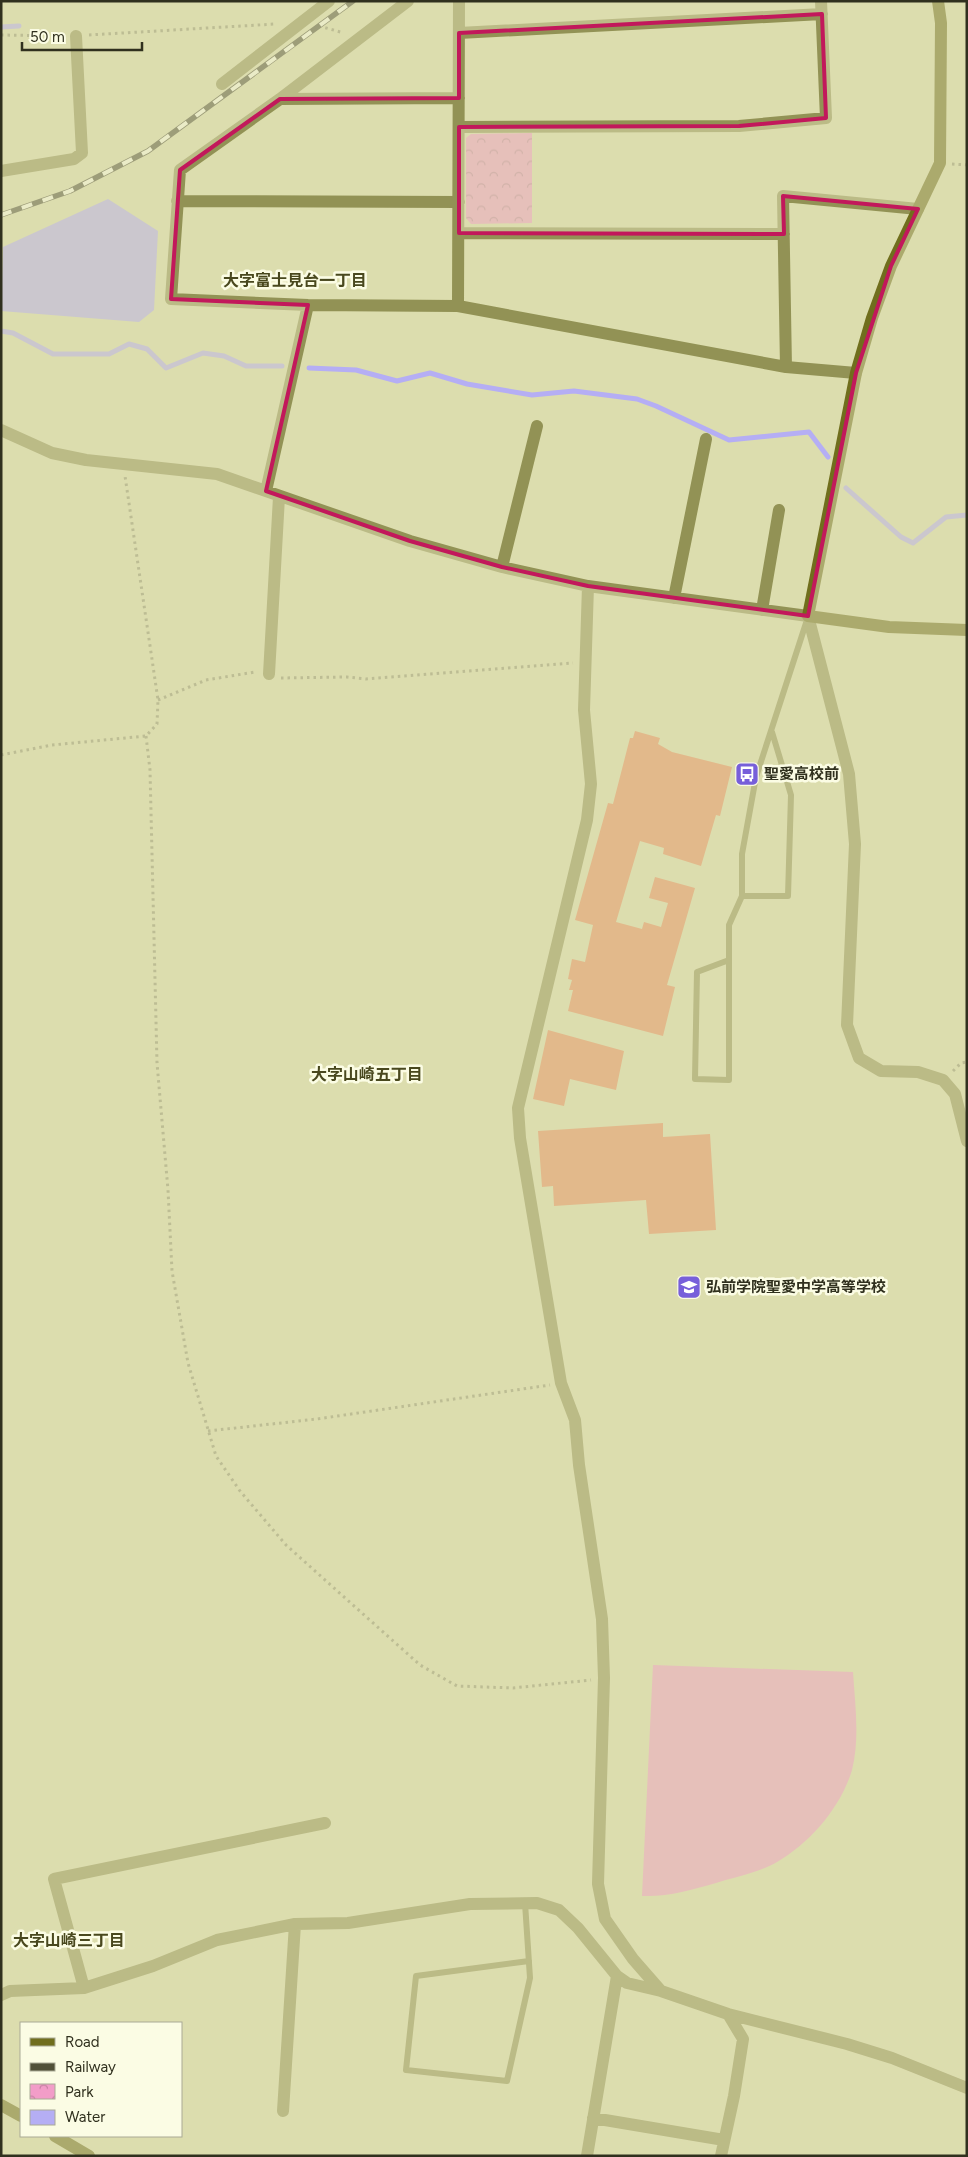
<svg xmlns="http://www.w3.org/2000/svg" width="968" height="2157" font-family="Figtree,'Noto Sans JP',sans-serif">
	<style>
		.park { fill: url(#park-crowns) }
		.garden { fill: #f29dc8 }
		.water { fill: #b5aef4 }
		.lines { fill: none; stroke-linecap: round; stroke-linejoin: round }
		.stream { stroke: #b5aef4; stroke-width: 5 }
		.building { fill: #e88f60 }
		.path { stroke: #979874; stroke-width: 3; stroke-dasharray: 2.5 4; stroke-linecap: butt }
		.lane { stroke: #929255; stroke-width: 6 }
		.street { stroke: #929255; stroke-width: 12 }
		.secondary { stroke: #706e1d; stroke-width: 12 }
		.rail-casing { stroke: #505038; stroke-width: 5.5 }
		.rail { stroke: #fbfce4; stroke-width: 4; stroke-dasharray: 11; stroke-linecap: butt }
		.marked { fill: none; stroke: #c2185b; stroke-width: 4; stroke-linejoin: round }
		.labels { text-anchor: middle; stroke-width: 5; stroke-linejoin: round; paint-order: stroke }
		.poi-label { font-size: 15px; font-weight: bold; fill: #30301e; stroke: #fbfce4; text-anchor: start }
		.neighbourhood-label { font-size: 16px; font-weight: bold; fill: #49481e; stroke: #fbfce4 }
	</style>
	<defs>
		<pattern id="park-crowns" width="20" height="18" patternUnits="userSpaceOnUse" patternTransform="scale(1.25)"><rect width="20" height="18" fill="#f29dc8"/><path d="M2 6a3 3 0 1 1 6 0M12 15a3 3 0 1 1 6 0" fill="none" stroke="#c480a2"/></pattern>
	</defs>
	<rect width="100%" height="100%" fill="#dcddae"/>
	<!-- park -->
	<path class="park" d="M532,133V223L471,224L466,218V138L471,134Z"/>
	<!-- garden -->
	<path class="garden" d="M653,1665L853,1672C855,1704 860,1738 852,1770C841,1807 810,1843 777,1862C760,1872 735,1877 716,1883C691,1890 668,1897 642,1896Z"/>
	<!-- water -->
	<path class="water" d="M108,199L158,231L154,310L139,322L1,311L3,247Z"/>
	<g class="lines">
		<!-- stream -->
		<path class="stream" d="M1,27L19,26
			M1,331L13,333L53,354H109L129,344L147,349L166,368L203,353L224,356L246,366H282
			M309,368L356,370L397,381L430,373L467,384L532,395L574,391L637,399L656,406L729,440L809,432L828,457
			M846,488L901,537L913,543L946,517L967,515"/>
	</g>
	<!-- building -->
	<path class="building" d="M635,731L660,738L658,744L672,752L732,767L720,816L716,815L701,866L663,854L664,848L640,841L616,922L642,929L644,922L661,927L668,903L649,898L655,877L695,888L667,985L675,987L663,1036L568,1011L573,990H569L572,980L568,979L572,959L585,962L593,925L575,920L608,803L613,804L630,738H633Z
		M548,1030L624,1051L616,1090L570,1079L564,1106L533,1099Z
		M663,1123V1137L710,1134L716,1230L649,1234L646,1200L554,1206L553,1186L542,1187L538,1131Z"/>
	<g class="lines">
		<!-- path -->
		<path class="path" d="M319,26L344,33
			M1,35L63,36
			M89,35L275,24
			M952,164L967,165
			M281,678L347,677L366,679L573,663
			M158,700L206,680L255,672
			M146,736L150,770L157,1063L168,1190L172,1271L188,1363L216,1456L240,1491L286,1545L420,1665L457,1686L513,1688L591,1680
			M1,755L52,745L146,736L157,724L158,700L125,476
			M953,1071L961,1063L967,1062
			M208,1431L317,1419L550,1385"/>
		<!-- lane -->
		<path class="lane" d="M772,732L791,795L788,896H742V854L756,777L807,620
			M729,960L697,972L695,1079L729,1080V925L742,896
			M525,1903L530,1978L507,2081L406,2070L416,1976L529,1961"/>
		<!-- street -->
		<path class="street" d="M408,1L280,99L180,170L171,299L308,305L458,306L786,367L856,373
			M459,33L822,14
			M222,84L329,1
			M280,99L459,98
			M459,127L739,126L826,118L821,1
			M1,171L74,159L82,153L76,36
			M177,201L459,202
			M459,233L784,234
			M458,306L459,1
			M786,367L783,196L918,209
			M1,430L52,453L86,460L217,474L410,541L502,567L588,586L808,616L849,774L855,844L847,1025L859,1058L881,1071L918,1072L943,1080L955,1094L967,1141
			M266,491L308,305
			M502,567L537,426
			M588,586L584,710L591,784L587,820L518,1108L520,1138L561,1383L575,1420L579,1465L602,1619L604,1678L598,1884L605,1919L633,1959L661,1991
			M674,598L706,439
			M762,610L779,510
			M269,674L279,497
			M84,1988L54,1879L325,1823
			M1,1995L10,1991L84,1988L153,1966L217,1940L295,1924L348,1923L470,1904L537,1903L559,1910L578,1928L617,1976L627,1983L661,1991L728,2014L847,2044L892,2058L967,2088
			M283,2111L295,1924
			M593,2118L724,2140
			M587,2156L617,1976
			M721,2156L734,2096L743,2039L728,2014"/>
		<!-- secondary -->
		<path class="secondary" d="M938,1L941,23L940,163L891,266L872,318L856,373L808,616L889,627L967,630
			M1,2105L21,2116
			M55,2136L89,2156"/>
		<!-- rail casing -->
		<g class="rail-casing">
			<path id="rail" d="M1,215L70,191L148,151L353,1"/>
		</g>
		<!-- rail -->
		<use href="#rail" class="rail"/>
	</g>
	<!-- marked area -->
	<path d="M0 0H968V2157H0ZM822,14L826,118L739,126L459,127V233L784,234L783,196L918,209L891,266L856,373L808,616L588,586L502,567L410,541L266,491L308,305L171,299L180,170L280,99L459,98V33Z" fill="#dcddae" fill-opacity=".55" fill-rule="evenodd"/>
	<path class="marked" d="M822,14L826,118L739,126L459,127V233L784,234L783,196L918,209L891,266L856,373L808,616L588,586L502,567L410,541L266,491L308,305L171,299L180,170L280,99L459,98V33Z"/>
	<!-- icons -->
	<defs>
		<g id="bus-square" transform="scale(1.25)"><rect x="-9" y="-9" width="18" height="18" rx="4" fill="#775fda" stroke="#fbfce4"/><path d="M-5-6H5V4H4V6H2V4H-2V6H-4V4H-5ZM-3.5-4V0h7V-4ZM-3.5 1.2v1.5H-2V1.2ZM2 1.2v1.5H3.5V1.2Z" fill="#fff"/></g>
		<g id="school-square" transform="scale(1.25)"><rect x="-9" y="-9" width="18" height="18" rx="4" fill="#775fda" stroke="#fbfce4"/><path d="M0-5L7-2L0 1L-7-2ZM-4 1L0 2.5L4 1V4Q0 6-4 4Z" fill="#fff"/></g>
	</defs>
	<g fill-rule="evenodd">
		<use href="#bus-square" x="747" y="774"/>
		<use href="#school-square" x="689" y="1287"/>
	</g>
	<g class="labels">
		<!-- poi labels -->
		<g class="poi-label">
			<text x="764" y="779">聖愛高校前</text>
			<text x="706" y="1292">弘前学院聖愛中学高等学校</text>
		</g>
		<!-- neighbourhood labels -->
		<g class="neighbourhood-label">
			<text x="295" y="286">大字富士見台一丁目</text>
			<text x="367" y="1080">大字山崎五丁目</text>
			<text x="69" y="1946">大字山崎三丁目</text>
		</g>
	</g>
	<!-- border -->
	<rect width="968" height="2157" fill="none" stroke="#30301e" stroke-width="5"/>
	<!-- legend -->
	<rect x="20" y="2022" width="162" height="115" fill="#fbfce4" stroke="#aaaa95"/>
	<rect x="30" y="2038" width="25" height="8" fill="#706e1d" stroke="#aaaa95"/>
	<text x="65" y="2047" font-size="15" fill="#30301e">Road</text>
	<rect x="30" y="2063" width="25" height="8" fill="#505038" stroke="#aaaa95"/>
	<text x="65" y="2072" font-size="15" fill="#30301e">Railway</text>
	<rect x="30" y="2084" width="25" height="15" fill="url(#park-crowns)" stroke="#aaaa95"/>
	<text x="65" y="2097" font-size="15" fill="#30301e">Park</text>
	<rect x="30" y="2110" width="25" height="15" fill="#b5aef4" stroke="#aaaa95"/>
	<text x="65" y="2122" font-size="15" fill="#30301e">Water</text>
	<!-- scale -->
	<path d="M22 42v8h120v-8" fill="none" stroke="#30301e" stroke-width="2.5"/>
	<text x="30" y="42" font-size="15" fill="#30301e" stroke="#fbfce4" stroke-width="4" paint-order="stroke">50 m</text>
</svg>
